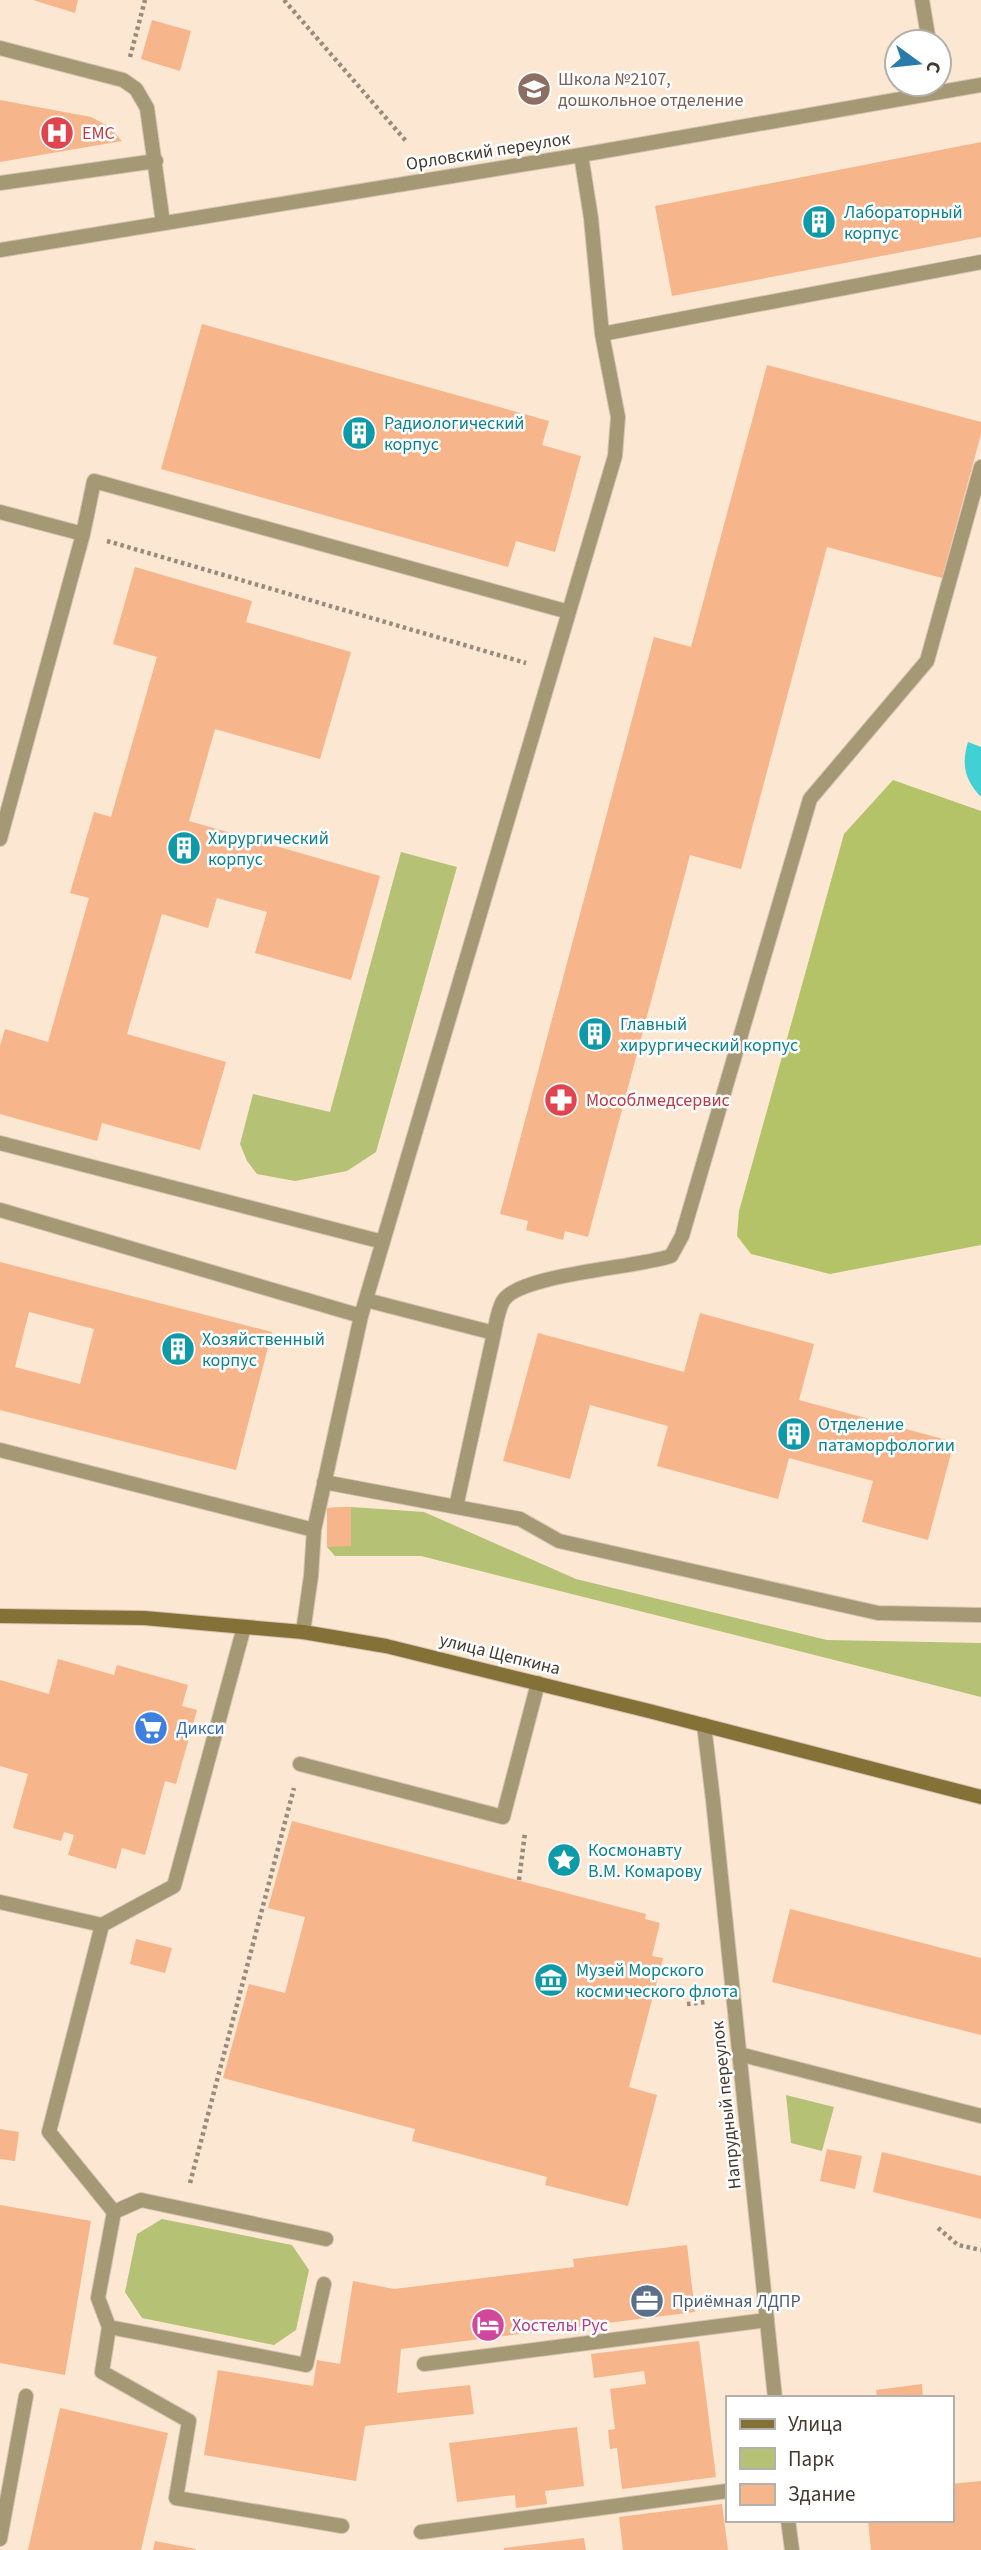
<svg xmlns="http://www.w3.org/2000/svg" width="981" height="2550" font-family="'Source Sans 3',sans-serif">
	<style>
		.green { fill: #b5c275 }
		.forest { fill: #b4c367 }
		.water { fill: #41d1d4 }
		.building { fill: #f6b58a; fill-rule: evenodd }
		.lines { fill: none; stroke-linecap: round; stroke-linejoin: round }
		.lane-casing { stroke: #d6c4b2; stroke-width: 16 }
		.street-casing { stroke: #d6c4b2; stroke-width: 16 }
		.secondary-casing { stroke: #d6c4b2; stroke-width: 16 }
		.path { stroke: #998b7c; stroke-width: 4.5; stroke-dasharray: 3.5 3.5; stroke-linecap: butt }
		.lane { stroke: #a49974; stroke-width: 14 }
		.street { stroke: #a49974; stroke-width: 14 }
		.secondary { stroke: #837137; stroke-width: 14 }
		.labels { text-anchor: middle; stroke-width: 5; stroke-linejoin: round; paint-order: stroke }
		.education-label { font-size: 18px; fill: #785e54; stroke: #fff; text-anchor: start }
		.health-label { font-size: 18px; fill: #be3a42; stroke: #fff; text-anchor: start }
		.street-label { font-size: 18px; fill: #443a30; stroke: #fff }
		.culture-label { font-size: 18px; fill: #0d838f; stroke: #fff; text-anchor: start }
		.shop-label { font-size: 18px; fill: #366cbe; stroke: #fff; text-anchor: start }
		.service-label { font-size: 18px; fill: #4e5e75; stroke: #fff; text-anchor: start }
		.hotel-label { font-size: 18px; fill: #b23c85; stroke: #fff; text-anchor: start }
	</style>
	<rect width="100%" height="100%" fill="#fbe7d2"/>
	<!-- green -->
	<path class="green" d="M401,852L457,867L376,1152L347,1171L295,1181L257,1174L247,1161L240,1144L253,1094L330,1112Z
		M351,1507L424,1512L576,1579L827,1640L981,1643V1697L421,1556H335L327,1547V1508Z
		M786,2095L834,2107L822,2151L791,2143Z
		M162,2219L292,2245L309,2270L296,2330L274,2345L142,2318L125,2292L137,2234Z"/>
	<!-- forest -->
	<path class="forest" d="M893,780L981,811V1245L830,1274L751,1254L737,1236L739,1211L844,834Z"/>
	<!-- water -->
	<path class="water" d="M968,742L981,747V797C965,780 961,765 968,742Z"/>
	<!-- building -->
	<path class="building" d="M33,0H78L75,13Z
		M152,20L191,31L180,71L141,59Z
		M0,100L91,117L108,126L122,141L0,162Z
		M981,142V237L672,296L655,206Z
		M202,324L549,421L542,445L581,456L555,552L516,541L508,567L161,469Z
		M767,365L981,422V434L942,578L827,547L741,869L690,855L588,1237L565,1231L563,1240L526,1230L528,1221L500,1214L654,637L691,647Z
		M135,567L252,601L246,622L351,652L320,759L215,729L189,821L380,876L351,980L255,953L267,912L217,898L208,928L162,914L127,1034L226,1062L200,1150L102,1123L97,1141L0,1114V1046L5,1029L48,1042L89,898L70,893L94,812L111,817L157,657L113,644Z
		M0,1262L272,1332L236,1470L0,1410ZM29,1312L94,1329L80,1384L15,1367Z
		M700,1313L814,1344L799,1400L954,1442L928,1540L862,1522L873,1481L789,1458L778,1499L657,1466L668,1426L590,1405L570,1479L503,1461L538,1333L684,1372Z
		M351,1507V1546L327,1547V1508Z
		M58,1659L114,1675L117,1665L188,1685L182,1706L197,1710L176,1784L165,1781L145,1855L122,1848L116,1869L68,1855L74,1835L64,1832L61,1841L13,1828L28,1774L0,1766V1680L49,1694Z
		M292,1821L646,1914L645,1919L660,1923L652,1956L663,1958L629,2087L657,2095L628,2206L545,2185L547,2177L412,2141L415,2129L223,2078L249,1984L285,1993L305,1917L268,1908Z
		M790,1909L981,1958V2035L772,1982Z
		M136,1939L172,1948L165,1973L130,1964Z
		M0,2129L19,2132L15,2161L0,2159Z
		M827,2149L862,2156L855,2189L820,2181Z
		M882,2152L981,2176V2219L873,2192Z
		M0,2205L91,2221L65,2375L0,2363Z
		M687,2245L695,2312L401,2349L397,2393L470,2385L474,2414L365,2426L356,2481L204,2455L218,2370L313,2386L317,2360L340,2364L353,2281L394,2289L574,2267L573,2259Z
		M699,2341L716,2477L622,2489L617,2448L610,2449L608,2430L615,2429L610,2389L646,2384L644,2371L594,2378L591,2354Z
		M922,2384L923,2398H877L876,2390Z
		M60,2408L168,2433L141,2550H28Z
		M577,2427L584,2486L545,2491L547,2504L516,2508L515,2495L457,2502L449,2443Z
		M981,2481V2550H871L868,2520H951V2484Z
		M722,2504L728,2550H623L619,2517Z
		M584,2538L586,2550H504V2548Z
		M155,2541L196,2549V2550H153Z"/>
	<g class="lines">
		<!-- lane casing -->
		<g class="lane-casing">
			<path id="lane" d="M922,0L929,42
				M0,183L156,161
				M602,334L981,262
				M0,512L83,534L0,839
				M83,534L94,481L569,612
				M0,1143L383,1242
				M0,1210L361,1316
				M366,1300L494,1333C496,1323 498,1310 503,1301C519,1274 636,1268 671,1256L682,1236L810,799L927,661L981,467
				M0,1450L314,1530
				M324,1482L520,1519L559,1541L878,1613L981,1615
				M456,1507L494,1333
				M244,1627L174,1886L102,1925L49,2132L114,2212L98,2298L109,2327L306,2365L324,2284
				M303,1632L311,1576L314,1530L361,1316L615,456L618,417L602,334L591,218L581,155
				M300,1764L503,1817L538,1683
				M0,1902L102,1925
				M739,2054L981,2116
				M114,2212L141,2200L326,2239
				M109,2327L102,2372L189,2421L176,2498L342,2526
				M424,2364L767,2320
				M421,2532L727,2491
				M0,2539L26,2396"/>
		</g>
		<!-- street casing -->
		<g class="street-casing">
			<path id="street" d="M0,48L123,80L136,89L147,108L163,223
				M0,250L581,155L981,85
				M704,1725L713,1800L775,2398
				M788,2520L792,2550"/>
		</g>
		<!-- secondary casing -->
		<g class="secondary-casing">
			<path id="secondary" d="M0,1616L144,1618L303,1632L386,1646L649,1711L981,1797"/>
		</g>
		<!-- path -->
		<path class="path" d="M284,0L406,141
			M130,57L145,0
			M107,541L526,663
			M519,1880L525,1833
			M687,2004L707,2002
			M190,2183L294,1788
			M938,2228L958,2245L981,2250"/>
		<!-- lane -->
		<use href="#lane" class="lane"/>
		<!-- street -->
		<use href="#street" class="street"/>
		<!-- secondary -->
		<use href="#secondary" class="secondary"/>
	</g>
	<!-- icons -->
	<defs>
		<g id="school-disc" transform="scale(1.75)"><circle r="9.5" fill="#8d6e63" stroke="#fff"/><path d="M0-5L7-2L0 1L-7-2ZM-4 1L0 2.5L4 1V4Q0 6-4 4Z" fill="#fff"/></g>
		<g id="hospital-disc" transform="scale(1.75)"><circle r="9.5" fill="#e0444e" stroke="#fff"/><path d="M-5-5h3v3.5h4V-5h3V5h-3V1.5h-4V5h-3Z" fill="#fff"/></g>
		<g id="building-disc" transform="scale(1.75)"><circle r="9.5" fill="#0f9aa8" stroke="#fff"/><path d="M-4-6H4V6H1V3H-1V6H-4ZM-2.5-4.3h1.7v1.8h-1.7ZM.8-4.3h1.7v1.8H.8ZM-2.5-1h1.7V.8h-1.7ZM.8-1h1.7V.8H.8Z" fill="#fff"/></g>
		<g id="pharmacy-disc" transform="scale(1.75)"><circle r="9.5" fill="#e0444e" stroke="#fff"/><path d="M-2-6h4v4h4v4h-4v4h-4v-4h-4v-4h4Z" fill="#fff"/></g>
		<g id="supermarket-disc" transform="scale(1.75)"><circle r="9.5" fill="#3f7fe0" stroke="#fff"/><path d="M-6-5.5h2.5l.6 2H6L4.5 2H-2.5L-4.4-4H-6ZM-1.5 3.2a1.3 1.3 0 1 0 .1 0ZM3 3.2a1.3 1.3 0 1 0 .1 0Z" fill="#fff"/></g>
		<g id="sight-disc" transform="scale(1.75)"><circle r="9.5" fill="#0f9aa8" stroke="#fff"/><path d="M0-6L1.8-2.2L6-1.7L2.9 1.2L3.7 5.4L0 3.3L-3.7 5.4L-2.9 1.2L-6-1.7L-1.8-2.2Z" fill="#fff"/></g>
		<g id="museum-disc" transform="scale(1.75)"><circle r="9.5" fill="#0f9aa8" stroke="#fff"/><path d="M0-6L6-3V-2H-6V-3ZM-5-1h2V3h-2ZM-1-1h2V3h-2ZM3-1h2V3H3ZM-6 4H6V6H-6Z" fill="#fff"/></g>
		<g id="office-disc" transform="scale(1.75)"><circle r="9.5" fill="#5c6f8a" stroke="#fff"/><path d="M-6-3h4V-5.5h4V-3h4V5H-6ZM-1-4.5V-3h2v-1.5ZM-6 0V1H6V0Z" fill="#fff"/></g>
		<g id="hotel-disc" transform="scale(1.75)"><circle r="9.5" fill="#d1479c" stroke="#fff"/><path d="M-6-4.5h1.5V1H6V5H4.5V3h-9V5H-6ZM-4 0a1.8 1.8 0 1 1 3.6 0ZM.5 0V-2.5h3Q6-2.5 6 0Z" fill="#fff"/></g>
	</defs>
	<g fill-rule="evenodd">
		<use href="#school-disc" x="534" y="89"/>
		<use href="#hospital-disc" x="57" y="133"/>
		<use href="#building-disc" x="819" y="222"/>
		<use href="#building-disc" x="359" y="433"/>
		<use href="#building-disc" x="184" y="848"/>
		<use href="#building-disc" x="595" y="1034"/>
		<use href="#pharmacy-disc" x="561" y="1100"/>
		<use href="#building-disc" x="178" y="1349"/>
		<use href="#building-disc" x="794" y="1434"/>
		<use href="#supermarket-disc" x="151" y="1728"/>
		<use href="#sight-disc" x="564" y="1860"/>
		<use href="#museum-disc" x="551" y="1980"/>
		<use href="#office-disc" x="647" y="2301"/>
		<use href="#hotel-disc" x="488" y="2325"/>
	</g>
	<g class="labels">
		<!-- education labels -->
		<g class="education-label">
			<text x="558" y="85">Школа №2107,<tspan x="558" dy="21">дошкольное отделение</tspan></text>
		</g>
		<!-- health labels -->
		<g class="health-label">
			<text x="82" y="139">EMC</text>
			<text x="586" y="1106">Мособлмедсервис</text>
		</g>
		<!-- street labels -->
		<g class="street-label">
			<text transform="translate(488 151) rotate(-9)" y="6">Орловский переулок</text>
			<text transform="translate(500 1654) rotate(14)" y="6">улица Щепкина</text>
			<text transform="translate(726 2105) rotate(-96)" y="6">Напрудный переулок</text>
		</g>
		<!-- culture labels -->
		<g class="culture-label">
			<text x="844" y="218">Лабораторный<tspan x="844" dy="21">корпус</tspan></text>
			<text x="384" y="429">Радиологический<tspan x="384" dy="21">корпус</tspan></text>
			<text x="208" y="844">Хирургический<tspan x="208" dy="21">корпус</tspan></text>
			<text x="620" y="1030">Главный<tspan x="620" dy="21">хирургический корпус</tspan></text>
			<text x="202" y="1345">Хозяйственный<tspan x="202" dy="21">корпус</tspan></text>
			<text x="818" y="1430">Отделение<tspan x="818" dy="21">патаморфологии</tspan></text>
			<text x="588" y="1856">Космонавту<tspan x="588" dy="21">В.М. Комарову</tspan></text>
			<text x="576" y="1976">Музей Морского<tspan x="576" dy="21">космического флота</tspan></text>
		</g>
		<!-- shop labels -->
		<g class="shop-label">
			<text x="176" y="1734">Дикси</text>
		</g>
		<!-- service labels -->
		<g class="service-label">
			<text x="672" y="2307">Приёмная ЛДПР</text>
		</g>
		<!-- hotel labels -->
		<g class="hotel-label">
			<text x="512" y="2331">Хостелы Рус</text>
		</g>
	</g>
	<!-- legend -->
	<rect x="726" y="2396" width="228" height="126" fill="#ffffff" stroke="#b4b0ac" stroke-width="2"/>
	<rect x="740" y="2419" width="35" height="10" fill="#837137" stroke="#b4b0ac" stroke-width="2"/>
	<text x="788" y="2431" font-size="21" fill="#443a30">Улица</text>
	<rect x="740" y="2448" width="35" height="21" fill="#b5c275" stroke="#b4b0ac" stroke-width="2"/>
	<text x="788" y="2466" font-size="21" fill="#443a30">Парк</text>
	<rect x="740" y="2484" width="35" height="21" fill="#f6b58a" stroke="#b4b0ac" stroke-width="2"/>
	<text x="788" y="2501" font-size="21" fill="#443a30">Здание</text>
	<!-- north arrow -->
	<g transform="translate(918 63) rotate(105)"><circle r="33" fill="#ffffff" stroke="#b4b0ac" stroke-width="2"/>
	<path d="M0-5L12 26L0 18L-12 26Z" fill="#2a7aac"/>
	<text y="-10" font-size="19" font-weight="bold" text-anchor="middle" fill="#443a30">С</text>
	</g>
</svg>
